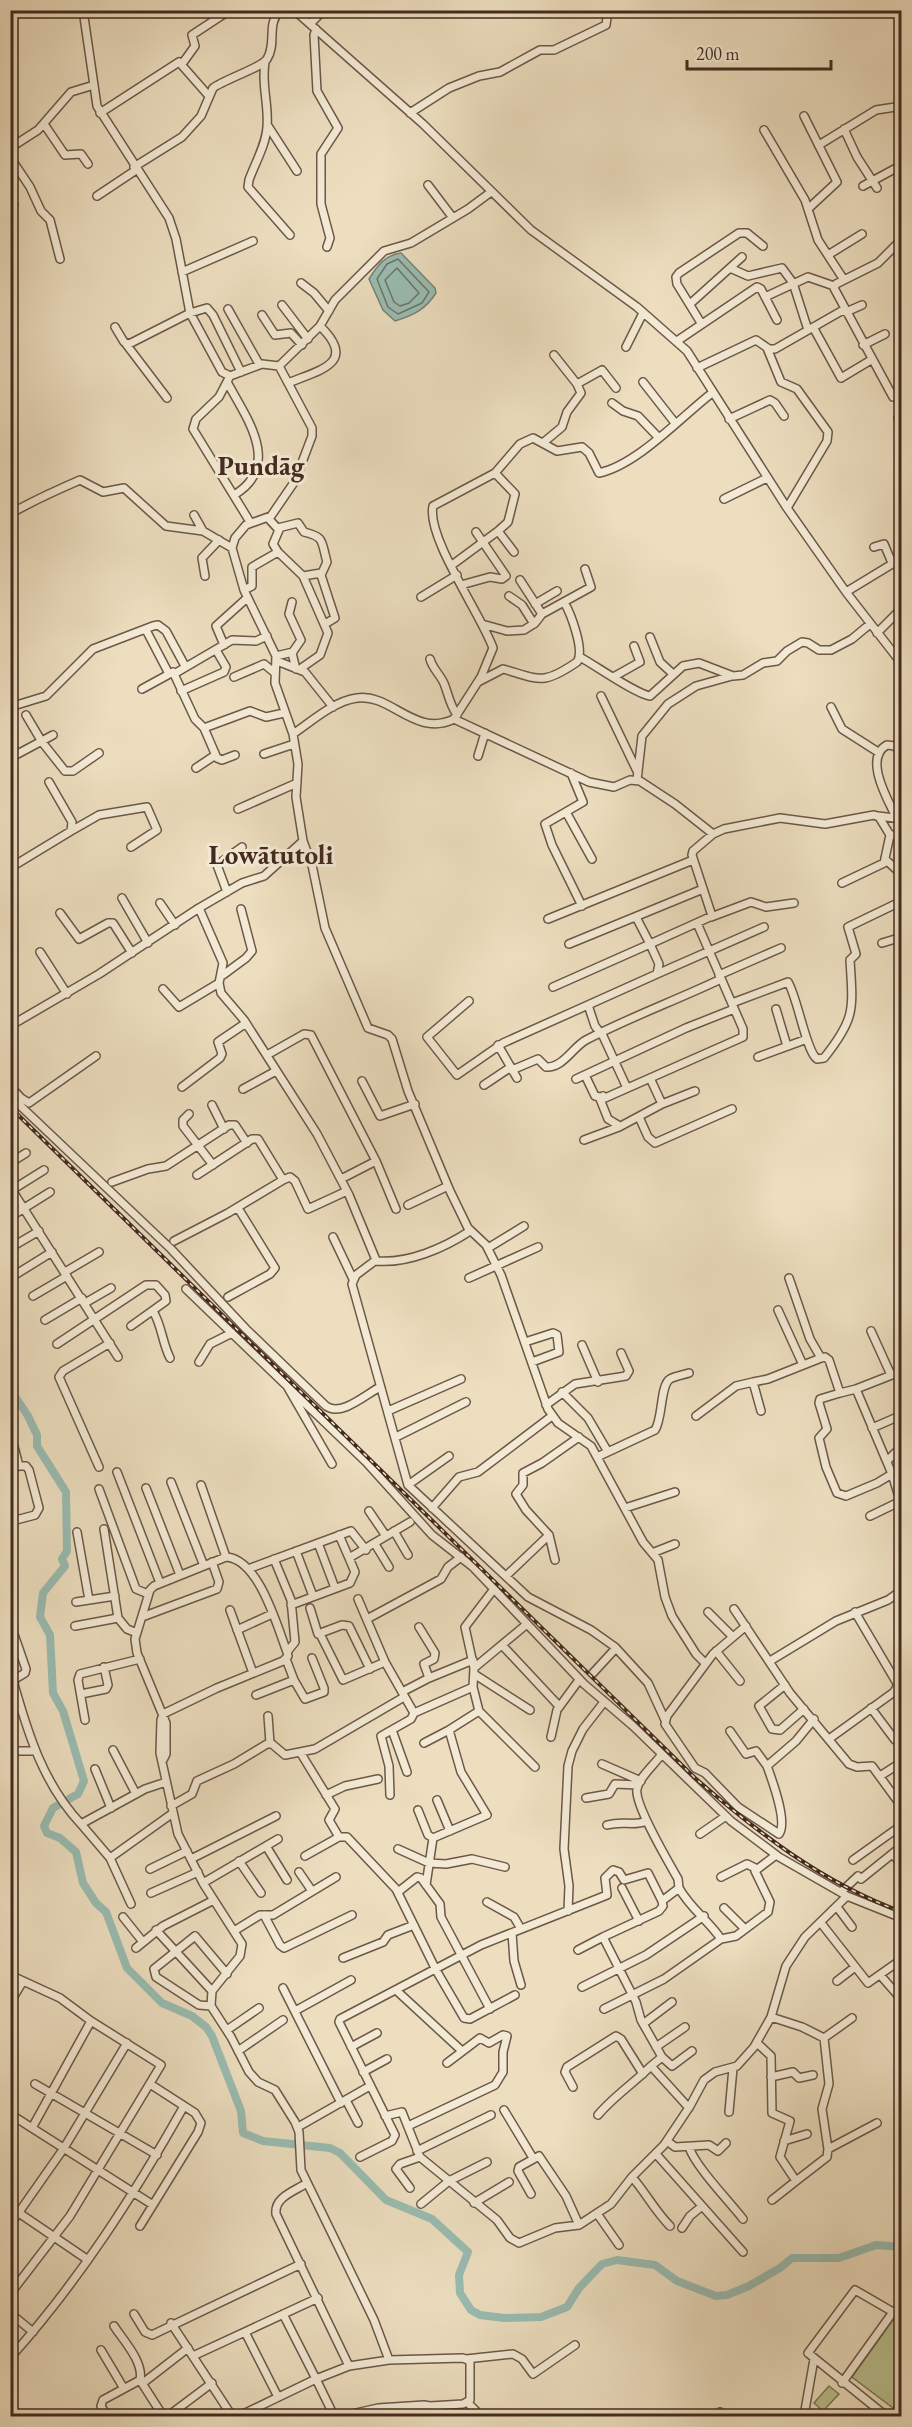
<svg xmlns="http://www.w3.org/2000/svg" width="912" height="2427" font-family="'EB Garamond',serif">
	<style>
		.green { fill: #bbc090; stroke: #7f7558; stroke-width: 1.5 }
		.water { fill: #99bcb1; stroke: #778277; stroke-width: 1.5 }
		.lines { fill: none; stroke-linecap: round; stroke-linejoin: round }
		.shore { stroke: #6e7368; stroke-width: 1.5 }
		.river { stroke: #99bcb1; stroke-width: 8 }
		.minor-casing { stroke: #6d5747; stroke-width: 10 }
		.minor { stroke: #f3ead5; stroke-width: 7 }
		.rail-casing { stroke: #432a1f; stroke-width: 4 }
		.rail { stroke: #f3ead5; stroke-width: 1.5; stroke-dasharray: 4.5; stroke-linecap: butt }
		.labels { text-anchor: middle; stroke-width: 6; stroke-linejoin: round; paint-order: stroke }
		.district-label { font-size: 27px; font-weight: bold; fill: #432a1f; stroke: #f3ead5 }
	</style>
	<rect width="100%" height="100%" fill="#ecdebf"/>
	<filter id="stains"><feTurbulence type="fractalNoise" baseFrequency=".00333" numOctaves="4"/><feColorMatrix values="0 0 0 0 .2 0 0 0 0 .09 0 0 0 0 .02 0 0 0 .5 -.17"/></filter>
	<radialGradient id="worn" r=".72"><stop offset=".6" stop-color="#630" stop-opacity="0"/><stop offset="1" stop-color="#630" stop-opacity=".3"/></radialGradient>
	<!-- green -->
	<path class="green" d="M897,2314L901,2317V2395L893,2408L852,2377Z
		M829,2386L839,2394L823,2411L814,2403Z"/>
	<!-- water -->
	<path class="water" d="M401,253L435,288L436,293C425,310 414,315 395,321L383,310L369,279C377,266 385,255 401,253Z"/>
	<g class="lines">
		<!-- shore -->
		<path class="shore" d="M398,259L429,292L422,303L398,314L388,307L377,279L387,264Z
			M397,268L419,293L409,303L400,306L394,302L385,280Z"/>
		<!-- river -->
		<path class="river" d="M10,1389L28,1416L37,1435V1446L66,1492L67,1551L62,1559L65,1566L43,1593L40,1617L50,1635L53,1693L63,1711L84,1781L78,1794L53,1808L44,1826L47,1833L60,1838L76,1852L83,1883L96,1903L106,1912L127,1968L162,2003L192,2016L206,2027L212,2036L241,2111L243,2133L263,2141L330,2148L340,2153L386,2200L432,2219L468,2252L459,2275L460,2293L471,2310L480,2315L504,2318L541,2317L567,2307L579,2288L602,2264L617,2260L655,2265L677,2281L716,2296L727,2295L749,2286L780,2268L792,2258H839L876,2245L902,2247"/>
		<!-- minor casing -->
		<g class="minor-casing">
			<path id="minor" d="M294,10L423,124L531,230L637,307L687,351L787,508L846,592L902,664
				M310,24L324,10
				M316,29L314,35L317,91L338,128L321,154V204L330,238L327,247
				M265,62C261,84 269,104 267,127C266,145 255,163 249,180L248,187L290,235
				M182,64L195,46L192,35L227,12
				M100,113L179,62L208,95
				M410,113L449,88L479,76L500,72L540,50H554L606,25L608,10
				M804,116L837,182L809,208
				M44,124L65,155L81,154L88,164
				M268,126L297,171
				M844,129L857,157L877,188
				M764,130L805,200L818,240L844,280
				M819,145L876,110L902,106
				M10,148L38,130L71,92L94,85
				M10,157L30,187L41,211L50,220L60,259
				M134,167L182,137L201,116L213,88C225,79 261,68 267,59C277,43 266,25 280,10
				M428,185L453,218
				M863,186L900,166
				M97,196L136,170
				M10,208L14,205
				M902,239L878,263L836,284L834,288L893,397H902
				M828,255L862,234
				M730,268L748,276L782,268L793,283L808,330
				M182,272L253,241
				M301,283L314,293L329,311
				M765,297L808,277L834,286
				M690,304L742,257
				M282,305L308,339
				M228,309L259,364
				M846,312L862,305
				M262,315L275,335L291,333L302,345
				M701,323L677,284L676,277L679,273L739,233H747L763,246
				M115,327L124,342L129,344L190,313L207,308L213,315L241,372
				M813,327L841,378L871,360
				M677,341L757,287L761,289L777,320
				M126,344L167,398
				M863,345L885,334
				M626,347L643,313
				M767,348L781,382L797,389L828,432L827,441L787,508
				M279,366L320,326L335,300L384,251L411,243L468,209L491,192
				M697,368L756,340L769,349H775L845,309
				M230,376L219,397L196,419L193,429L250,522
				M227,382C246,417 283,466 234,495
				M643,382L675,423
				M288,383C320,370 358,363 320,326
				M577,384L602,370L616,388
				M612,403L623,411L638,416L659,438
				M898,418L902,417
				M729,419L770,400L775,403L784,416
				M544,442L562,427L567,412L581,393L577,384L554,355
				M495,473L515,494L508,522L498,531
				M724,499L767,478
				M10,514C34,500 57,490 80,480L103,492L124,488L166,526L203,531L232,548
				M194,515L203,531
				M278,528L298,523L304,532C325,537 321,541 327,562L321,575L335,618L325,624
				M874,547L884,544L892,563
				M278,552L303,576L321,573
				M452,565L498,531L514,552
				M205,576L202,558L219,540
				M520,580L542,614
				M461,585L490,577L502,579L506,576L476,532
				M244,590L252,586V567L278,552L273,544L279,530L268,518
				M846,592L902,558
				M509,596L522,605L534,624
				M421,597L457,575
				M292,602L289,614L301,640L292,653L296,669
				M535,604L557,591
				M482,624L507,631L524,630L535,623L542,614L591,587L585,569
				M146,630L168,672
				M877,633L901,609
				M267,636L256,641L232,640L174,674L195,719L204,728L250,711L266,717L284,713
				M650,637L660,662L673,674
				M224,645L216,626L247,598
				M276,656L293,652
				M580,657C596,666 636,694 650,696L683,666L699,663L733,676L743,675L763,663L777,661L787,651L802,642L808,643L819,650H831L852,639L870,624
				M430,659C433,670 442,676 445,686C449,697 450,705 457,715
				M277,661L305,672L333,707
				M300,669L320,655L328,633L303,576
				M615,676L640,662L634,646
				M234,677L264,664L275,673
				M478,682L503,669C539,679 542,686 577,662C585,651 571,614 564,602
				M142,689L173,672
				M181,691L224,672L226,667L216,650
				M601,696L638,773
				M10,707L46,696L93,649L153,626L158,625L166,631L185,666
				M831,707L842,729L878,752
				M26,715L42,742L65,771H73L99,753
				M454,719L589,782L614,787L630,780L640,781L675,804L713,834
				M204,728L217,758L222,760L235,755
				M293,734C312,721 334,701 357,698C391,693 415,738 454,719L481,677L493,648C482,616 426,537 433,506L495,473L520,444L533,438L557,451L582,447L589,453L599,473C637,465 681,417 712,393
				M264,754L294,744
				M478,756L485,733
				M12,757L53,735
				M196,768L214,756
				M571,773L583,802L545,824L552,845L582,906
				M637,780L642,736L668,704L696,686L732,676
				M10,788L13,792
				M238,809L297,783
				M566,812L592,859
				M878,816L902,819
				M896,817C888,800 863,758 887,745L895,746L902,755
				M71,831L99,815L147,807L157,830L131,847
				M303,841L312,865L325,928L368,1028L388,1035L392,1039L408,1091L450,1191L468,1228L486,1245L501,1275L548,1409L558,1423L591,1446L643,1542L658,1560L665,1597L672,1616L696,1654L705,1663
				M886,860L898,871L902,881
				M10,868L71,831L72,822L49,782
				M842,883L884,863L890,835
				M227,892L217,865L242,847
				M122,898L148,943
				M160,903L175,925
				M199,908L223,963L219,983L221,993L244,1020L317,1134L349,1195L376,1260L356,1275L352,1284L408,1485L528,1597L591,1630L615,1647L648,1683L665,1720
				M60,913L79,939L108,923H113L132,953
				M711,917L751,902L766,907L794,903
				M548,919L693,860
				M882,943L902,937
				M569,944L703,889
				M40,952L67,994
				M657,974L764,927
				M223,975L246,958L252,951L241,909
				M719,975L781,948
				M553,987L650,944L636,917
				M163,989L179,1007L219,983
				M469,1001L427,1037L457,1075L503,1043L588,1005
				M732,1003L788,982C798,999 806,1051 817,1059L824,1058C856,1018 853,1009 850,960L856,954L848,927L902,901
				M776,1009L787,1046
				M10,1026L99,974L199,908L242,883L264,876L303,841L296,797L298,764L293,734L275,683L276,656L244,590L232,548L235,538L246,525L271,516L295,481L312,436V428L279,366L262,364L230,376L222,372L190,313L176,239L169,218L97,106L83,10
				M498,1045L517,1078
				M267,1055L304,1034L311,1035L376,1161
				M758,1057L807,1039
				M512,1070L538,1059L546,1067C563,1068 573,1047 586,1040C630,1017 677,1000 721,979
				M585,1075L595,1096L605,1098L743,1037V1029L697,923
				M576,1079L686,1028L734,1009
				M362,1081L380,1116L415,1104
				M484,1085L511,1067
				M10,1086L21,1098L29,1103L96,1056
				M182,1087L220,1058L222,1054L218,1042L246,1023
				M627,1088L603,1036L595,1026L588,1005L657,974L659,964L650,944L712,916L692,855L693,851L713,834L724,829L780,818L825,824L874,815L879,817L890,835H902
				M243,1089L276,1071
				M10,1096L171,1249L246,1329L326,1406C341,1417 365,1395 380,1387
				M603,1096L600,1099L608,1119L618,1125
				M662,1104L695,1091
				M212,1105L224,1129
				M189,1114L183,1120V1126L213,1165
				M639,1117L648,1137L655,1143L732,1109
				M584,1140L619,1127L662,1104L650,1078
				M10,1163L26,1153
				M197,1175L252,1139H258L283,1180L290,1177L295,1181L308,1209L347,1191
				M341,1179L376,1161L396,1209
				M112,1182L148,1169L166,1166L229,1125H235L247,1143
				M10,1187L118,1357
				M12,1190L44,1170
				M408,1205L448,1186
				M10,1217L50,1192
				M333,1237L353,1279
				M174,1241L228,1213L283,1180
				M10,1248L39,1231
				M488,1248L524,1226
				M376,1261C408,1264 444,1248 470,1231
				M65,1272L99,1252
				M10,1278L52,1252
				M469,1278L538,1247
				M789,1278L810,1339L821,1358
				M186,1289L366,1462L432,1535L473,1567L584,1684L633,1726L731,1821L779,1857L847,1896
				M33,1296L67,1276
				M228,1297L270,1274L275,1268L238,1208
				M85,1303L111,1288
				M778,1310L803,1365
				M153,1311C162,1326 162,1342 170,1358
				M45,1320L82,1298
				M871,1331L891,1375
				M525,1342L553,1333L557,1335L559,1352L532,1362
				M57,1344L146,1285H156L165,1295L166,1301L131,1326
				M582,1345L598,1382
				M199,1362L210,1344L232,1333
				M902,1371L856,1389L892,1474L902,1507
				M287,1386L332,1464
				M562,1392L588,1418L608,1452
				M840,1393L820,1399L819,1403L827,1429L819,1438L826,1467L837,1493L846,1496L877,1483L892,1474
				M546,1405L575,1384L626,1376L629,1371L621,1353
				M388,1411L461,1379
				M761,1411L753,1382L768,1379L821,1358L825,1357L829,1360L840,1393L856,1389
				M696,1416L736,1386L753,1382
				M872,1428L902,1415
				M10,1431L19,1466H26L29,1470L39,1508L35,1515L16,1520L10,1517
				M396,1437L466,1402
				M597,1457L655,1430C663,1418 660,1385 670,1379C675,1376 683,1375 689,1373
				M887,1461L902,1446
				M99,1467L59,1377L63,1371L110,1343
				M10,1469L19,1466
				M117,1472L160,1583
				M10,1480V1490
				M171,1482L204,1566
				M201,1485L226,1557
				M408,1485L449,1456
				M146,1488L180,1575
				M99,1489L136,1589L148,1594
				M432,1508L459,1477L478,1472L552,1416
				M625,1508L675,1492
				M369,1511L386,1536
				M870,1516L899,1502
				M104,1529L118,1618L127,1629L137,1633
				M394,1531L408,1555
				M77,1532L89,1600
				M339,1535L349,1558
				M318,1543L335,1588
				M375,1544L389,1567
				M296,1551L313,1596
				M652,1553L675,1544
				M555,1560L549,1535L526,1510L516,1494L523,1485V1473L542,1463L579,1437
				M248,1569L351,1531L366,1550
				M506,1576L549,1535
				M494,1589L465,1627L474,1668L473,1687L479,1711L535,1767
				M358,1599L385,1662L414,1713L411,1719L381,1736L389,1766L390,1795
				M76,1602L115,1596
				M291,1605L350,1583L355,1572L349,1558L410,1522
				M310,1608L318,1634L342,1625L349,1626L370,1669
				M734,1609L790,1693L849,1764L857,1767L872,1766L902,1807
				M230,1610L253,1673
				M708,1612L732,1636
				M142,1617L217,1589L219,1582L212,1562
				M367,1619L441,1579L448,1567L461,1557
				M10,1623L26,1669L25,1673L15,1679L14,1684C28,1734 44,1785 81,1824L145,1789L166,1782
				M75,1626L118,1618
				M746,1626L713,1654L667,1716L665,1724L695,1768L705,1773L738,1807L779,1834C788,1822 772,1780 767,1766L796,1741L814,1719
				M419,1627L435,1653L434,1659L424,1664L429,1678
				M237,1630L272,1614
				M320,1634L343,1680L385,1662
				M502,1645L559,1706
				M716,1651L740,1681
				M287,1652L288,1656L283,1661L217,1688L163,1714L161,1720L160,1753L178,1834L203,1883L242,1944L240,1956L212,1991L211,2006L231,2037L249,2072L258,2082L275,2090L295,2122L299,2132L301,2170L374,2320L389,2360L349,2366L316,2379L334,2416
				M770,1661L836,1621L888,1600L902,1590
				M474,1668L527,1624
				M593,1673L616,1648
				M474,1674L530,1710
				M294,1680L305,1699L324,1692V1688L312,1658
				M785,1685L759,1706L772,1729L780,1730L804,1709
				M402,1692L429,1678L473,1660
				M81,1694L106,1689L108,1685L104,1667
				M256,1695L294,1680L286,1659
				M871,1708L895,1740
				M414,1713L473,1687
				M268,1716L270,1743
				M85,1720L78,1680L80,1674L140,1659
				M392,1730L407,1772
				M730,1731L746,1754L756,1751L767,1766
				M551,1737L557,1710L579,1680
				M829,1739L894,1692L898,1685L855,1612
				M424,1743L449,1730
				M113,1750L136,1794
				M10,1751H35
				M662,1754C655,1764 639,1777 637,1789C634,1804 669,1863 678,1879L679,1888L662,1901L663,1906L659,1911L603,1937L636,2002L641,2020L662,2057L651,2066L689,2108
				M163,1760L166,1754V1723L137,1653L135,1639L150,1590L154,1586L226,1557C259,1559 277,1626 287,1652L295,1642L291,1600L274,1559
				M602,1764L641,1781
				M95,1769L111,1808
				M880,1776L902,1762
				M326,1795L345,1786L378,1779
				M586,1798L609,1794L615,1784L638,1785
				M437,1800L450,1831
				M171,1806L192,1794L197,1781L234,1764L267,1744H272L285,1755L300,1752
				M418,1810L428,1835L433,1838
				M81,1824L110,1858L131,1904
				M607,1825C625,1820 631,1827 647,1821
				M700,1834L726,1816
				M339,1837L329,1820L335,1809L300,1752L315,1749L404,1697
				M266,1846L287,1880
				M398,1849L429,1863L446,1864L472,1859L505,1867
				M892,1854L902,1864
				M305,1856L339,1837H347L396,1889L436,1970L464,2018L470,2019L515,1995
				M110,1858L173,1813
				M191,1859L276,1816
				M853,1860L902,1825
				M239,1861L261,1893
				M150,1869L187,1851
				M299,1872L312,1891
				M721,1877L747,1864L757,1869
				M861,1879L902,1846
				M203,1883L278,1839
				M426,1885L433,1838L487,1815L461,1772L449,1730L479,1711
				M622,1888L639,1921
				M679,1888C690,1908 708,1920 721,1939
				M398,1892L417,1877L421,1878L440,1904L441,1917L490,2009
				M841,1892L858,1876
				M151,1893L198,1872
				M487,1902L514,1917L521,1929
				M837,1907L852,1927
				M724,1908L745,1929
				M568,1911L569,1886L564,1849L568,1766L572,1751L583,1729L604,1702
				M264,1915L280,1945L284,1948L352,1915
				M123,1917L143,1942
				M821,1923L868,1983L902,1959
				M156,1930L212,1991
				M234,1931L260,1915H273L336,1877
				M512,1933L514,1961L521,1985
				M136,1948L163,1926L214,1900
				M578,1950L603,1937
				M343,1958L383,1942L388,1935L414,1925
				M10,1975L60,1998L91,2021L32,2128
				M881,1976L902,2000
				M837,1981L855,1967
				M582,1987L646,1955L704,1916
				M283,1988L341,2103
				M397,1991L462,2051
				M10,2003L23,1981
				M211,2006L199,2005L156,1977L154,1969L195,1936L227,1974
				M604,2009L664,1979L721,1939L736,1936L768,1912L770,1902L755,1871L776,1855
				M295,2011L351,1980
				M771,2017L802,2027L824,2038L852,2018
				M643,2024L672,2002
				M227,2030L259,2008
				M824,2038L829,2084L822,2109L828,2149
				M757,2043L771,2056L772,2113L790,2121L780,2157L796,2181L827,2157L828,2149L877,2123
				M351,2047L377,2033
				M656,2047L685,2027
				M238,2051L283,2020
				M662,2057L672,2066L692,2051
				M363,2072L387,2059
				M771,2077L793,2072L799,2078L813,2075
				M35,2084L157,2155
				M573,2087L565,2072L567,2067L616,2036L621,2039L643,2074
				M346,2100L358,2123
				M504,2110L533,2158
				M729,2112L733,2068
				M10,2114L153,2205
				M598,2115C613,2097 634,2083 651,2066
				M385,2116L402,2112L420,2157L497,2220L510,2238L519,2243L555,2228L579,2225L611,2204L632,2177L664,2145L690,2106L704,2080L715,2072L737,2066L754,2047L771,2017L786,1966L805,1937L847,1896L902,1918
				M408,2126L495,2085L503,2072V2052L507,2036L503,2035L489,2043L480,2038L447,2063
				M298,2127L370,2086
				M667,2141L675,2147L709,2145L718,2151L726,2143
				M784,2141L807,2134
				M689,2147C695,2166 729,2201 743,2219
				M417,2151L491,2115
				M656,2154L743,2252
				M360,2157L392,2141L395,2135L339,2022L340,2019L481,1945L607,1895L605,1878L613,1870L619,1872L624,1880L648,1873L662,1901
				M632,2177C646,2193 655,2211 670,2226
				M307,2183C295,2191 274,2197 276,2214L349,2366
				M410,2188L396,2169L400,2164L420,2157
				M531,2194L518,2171L519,2167L539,2156L566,2196L579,2225
				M772,2200L796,2181
				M474,2203L509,2182
				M421,2204L449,2181L487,2162
				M19,2213L88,2260
				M598,2215L619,2245
				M10,2225L64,2148L127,2043
				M140,2226L198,2132L201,2123L195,2113L150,2084
				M682,2228L690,2216L701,2207
				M10,2294L70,2216L161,2065L91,2021
				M10,2313L33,2332
				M134,2314L145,2332L152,2335L301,2264
				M171,2323L232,2416
				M114,2326C123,2340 144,2362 140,2380
				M245,2332L278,2397
				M101,2350L123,2387
				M193,2356L318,2298
				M10,2358C79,2281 134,2195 184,2106
				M466,2359L513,2354L522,2359L533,2374L575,2345
				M389,2360L463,2358L470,2361V2400L463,2404L430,2406
				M143,2383L188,2348
				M842,2383L893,2312L902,2307
				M467,2402L479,2414L497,2416
				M107,2416L101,2406L103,2400L140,2380L163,2416
				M168,2416L212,2383
				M239,2416L316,2379L283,2314
				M343,2416L378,2408L424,2405L430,2406L432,2416
				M717,2416L720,2412
				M804,2416L814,2359
				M886,2416L808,2353L855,2290L893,2312"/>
		</g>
		<!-- minor -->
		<use href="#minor" class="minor"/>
		<!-- rail casing -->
		<g class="rail-casing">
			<path id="rail" d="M10,1107L695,1778C758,1833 823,1883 902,1912"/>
		</g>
		<!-- rail -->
		<use href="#rail" class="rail"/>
	</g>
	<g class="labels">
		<!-- district labels -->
		<g class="district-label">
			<text x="261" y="475">Pundāg</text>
			<text x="271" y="864">Lowātutoli</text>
		</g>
	</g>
	<!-- margin -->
	<rect width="912" height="2427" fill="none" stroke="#ecdebf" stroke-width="36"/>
	<rect x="12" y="12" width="888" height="2403" fill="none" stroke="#432a1f" stroke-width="3"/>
	<rect x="18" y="18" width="876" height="2391" fill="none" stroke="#432a1f" stroke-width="1.5"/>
	<!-- scale -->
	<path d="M687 60v9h144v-9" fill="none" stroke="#432a1f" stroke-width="3"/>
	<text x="696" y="60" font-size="18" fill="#432a1f" stroke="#f3ead5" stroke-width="4.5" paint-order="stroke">200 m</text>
	<rect width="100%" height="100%" filter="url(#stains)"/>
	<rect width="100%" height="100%" fill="url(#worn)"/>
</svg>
